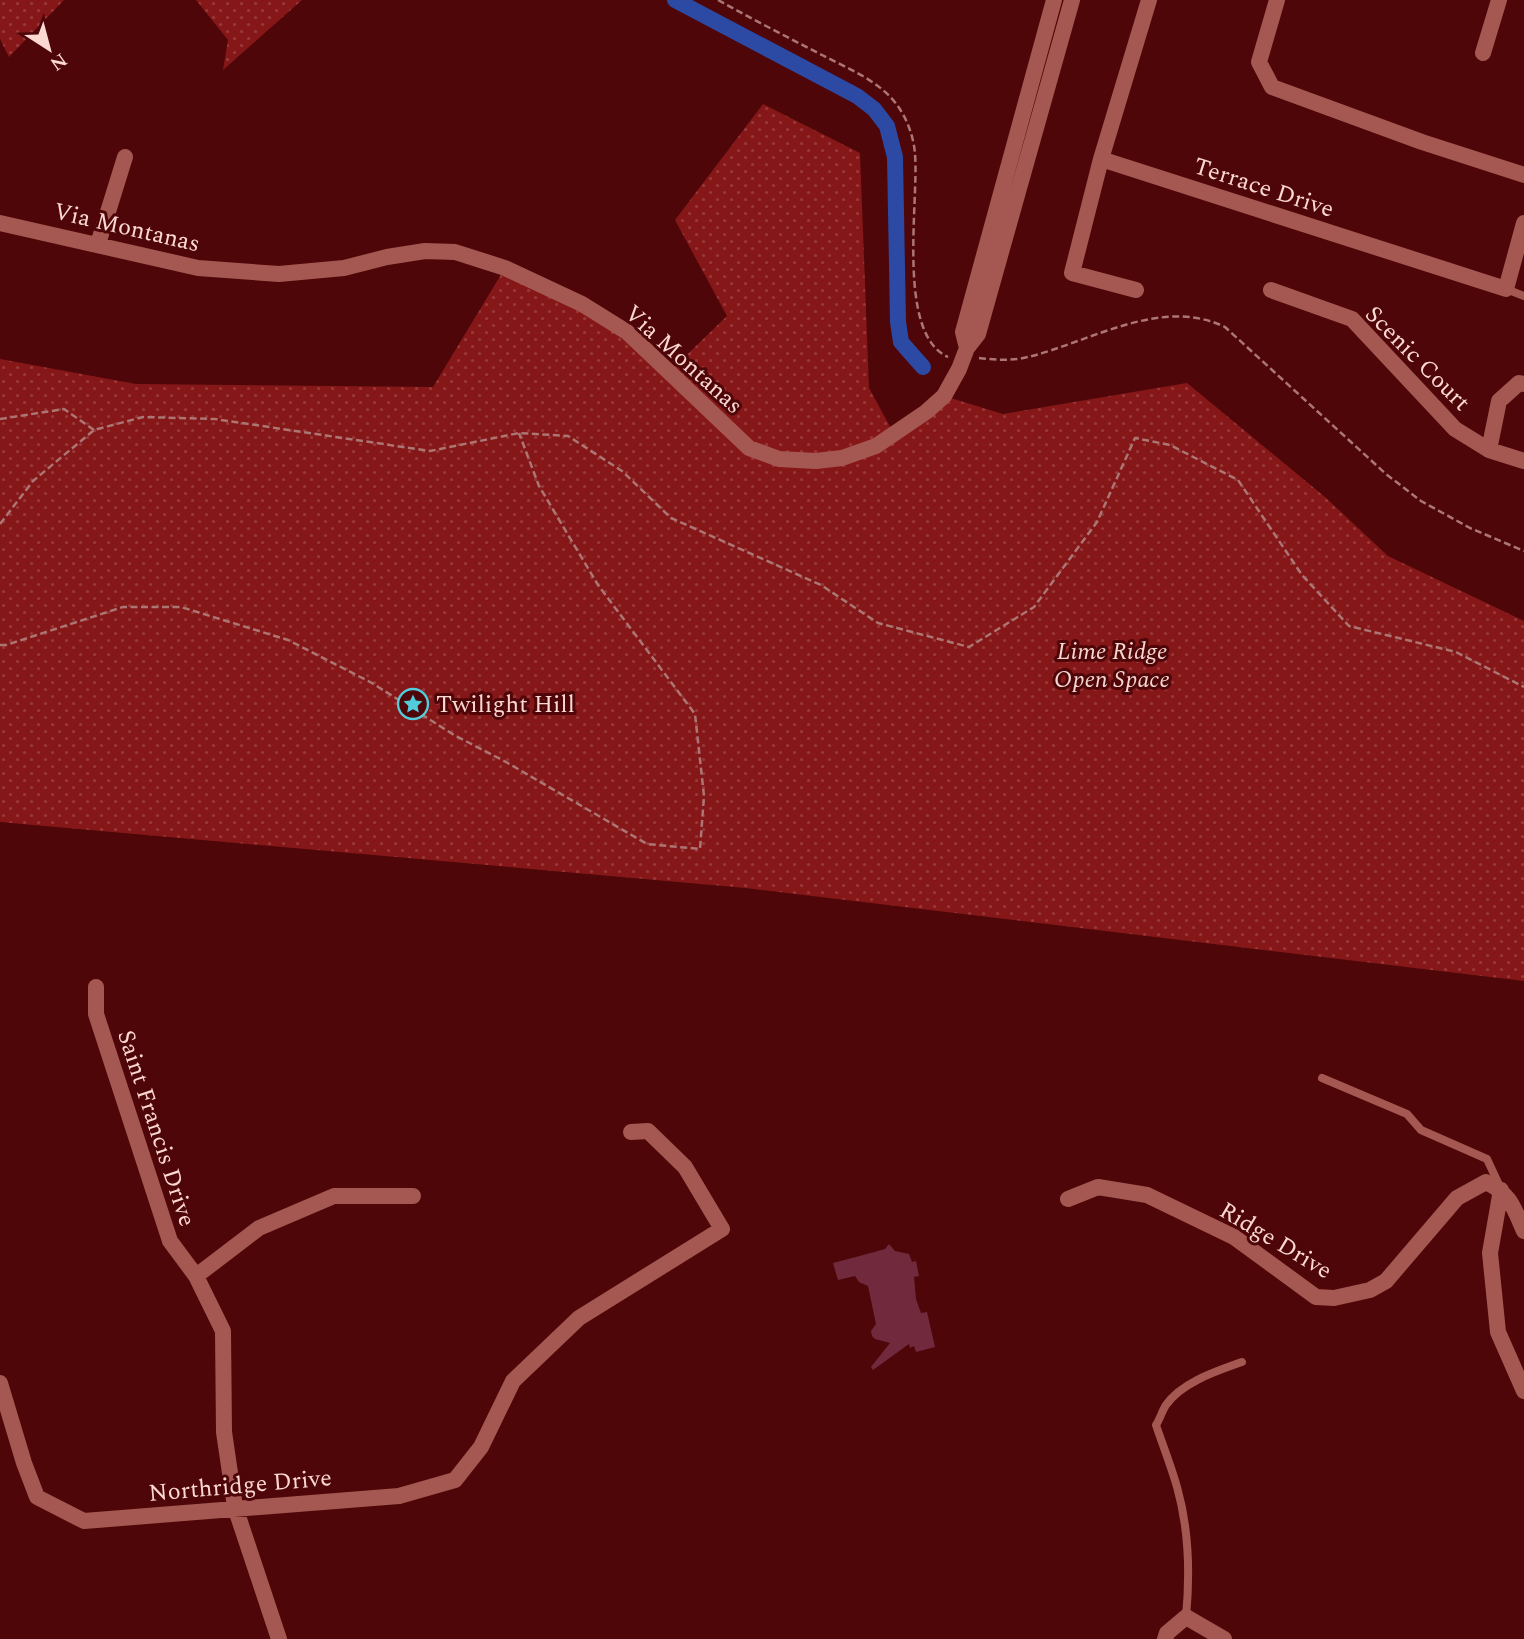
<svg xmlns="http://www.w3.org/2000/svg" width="1524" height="1639" font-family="Spectral,serif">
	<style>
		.green { fill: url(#green-dots) }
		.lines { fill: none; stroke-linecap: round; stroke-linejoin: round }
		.canal { stroke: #2c49a3; stroke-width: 16 }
		.building { fill: #71293d }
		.path { stroke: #ab7674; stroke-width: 2.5; stroke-dasharray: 7 3.5; stroke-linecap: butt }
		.service { stroke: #a55851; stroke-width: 8 }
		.minor { stroke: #a55851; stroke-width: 16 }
		.labels { text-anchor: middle; stroke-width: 6; stroke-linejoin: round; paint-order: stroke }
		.street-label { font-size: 24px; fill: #fcd8d3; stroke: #4e0608 }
		.park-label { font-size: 24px; font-style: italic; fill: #f6d6d2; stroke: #4e0608 }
		.poi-label { font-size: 24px; fill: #fcd8d3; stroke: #4e0608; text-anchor: start }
	</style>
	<defs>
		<pattern id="green-dots" width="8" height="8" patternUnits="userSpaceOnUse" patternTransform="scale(1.75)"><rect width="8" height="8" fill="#861718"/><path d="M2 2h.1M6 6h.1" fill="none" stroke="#983839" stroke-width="1.8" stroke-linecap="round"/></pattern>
	</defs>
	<rect width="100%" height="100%" fill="#4e0608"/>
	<!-- green -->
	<path class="green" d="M0,0H64L9,57L0,39Z
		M196,0H302L223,70L228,40Z
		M763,104L860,153L869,388L894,434L944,396L1003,414L1187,383L1325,497L1388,556L1524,621V981L746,888L0,822V359L136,384L433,387L505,268L582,304L669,372L727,316L675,220Z"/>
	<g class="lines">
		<!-- canal -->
		<path class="canal" d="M675,0L857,96L874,109L887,126L895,157L898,322L901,342L923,367"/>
	</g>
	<!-- building -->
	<path class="building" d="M889,1244L895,1251L909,1254L912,1262L916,1261L919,1276L914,1277L916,1299L921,1313L927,1312L935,1347L916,1352L914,1346L910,1348L909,1344L873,1370L871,1367L890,1343L875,1339L872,1336L871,1331L876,1324L868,1286L859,1282L855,1276L838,1280L833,1263L867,1254L885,1249Z"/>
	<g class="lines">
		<!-- path -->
		<path class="path" d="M718,0C752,19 787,37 822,55C847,68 880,81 897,105C907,118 914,138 915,154C919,202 896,334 948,357
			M979,358C995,360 1012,361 1028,357C1090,342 1161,296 1225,327L1386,474L1421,501L1470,528L1524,551
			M0,419L64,409L94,430
			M0,524L33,481L94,430L143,417L215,419L430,451L519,433L568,436L622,471L671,518L821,585L878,623L969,647L1034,607L1097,522L1135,438L1170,445L1238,480L1302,575L1349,626L1456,652L1524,687
			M0,645H6L123,607H181L288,640L372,683L454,735L506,762L647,844L700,849L704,796L695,714L598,585L539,486L519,433"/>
		<!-- service -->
		<path class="service" d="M1506,289L1524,296
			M1322,1078L1407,1114L1421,1130L1487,1159L1500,1187
			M1186,1617C1190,1575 1189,1529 1177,1487C1171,1466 1163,1446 1156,1425C1160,1419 1162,1411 1166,1405C1182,1382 1217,1371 1242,1362"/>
		<!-- minor -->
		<path class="minor" d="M1054,0L963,332L967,348L978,334L1072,0
			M1277,0L1259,62L1272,87L1422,142L1524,175
			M1483,53L1499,0
			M1101,159L1506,289L1524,223
			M0,223L198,268L279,274L344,268L387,257L425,251L455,252L505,268L582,304L627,332L749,448L779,459L816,461L842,458L876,446L926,412L944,396L959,369L967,348
			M98,244L125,157
			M1136,290L1072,273L1101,159L1149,0
			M1271,290L1352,319L1455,429L1489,450L1524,461
			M1489,450L1499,401L1519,383L1524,384
			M96,987V1014L170,1241L196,1276L223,1331L224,1432L235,1507L279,1639
			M1501,1190L1490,1253L1498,1332L1524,1391
			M1068,1199L1098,1187L1147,1195L1234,1237L1316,1297L1334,1298L1370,1290L1386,1281L1457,1198L1486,1182C1511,1195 1513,1206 1524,1231
			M196,1276L259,1228L334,1196H413
			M0,1383L24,1463L37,1497L84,1521L399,1496L455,1480L481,1447L513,1381L579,1318L722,1229L685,1167L648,1131L631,1132
			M1165,1639L1167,1633L1186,1617L1224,1639"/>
	</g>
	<!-- icons -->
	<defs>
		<g id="sight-ring" transform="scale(1.575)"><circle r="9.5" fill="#4e0608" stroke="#52cbda" stroke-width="1.5"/><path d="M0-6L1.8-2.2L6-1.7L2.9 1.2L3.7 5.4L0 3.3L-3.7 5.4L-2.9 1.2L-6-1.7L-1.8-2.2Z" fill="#52cbda"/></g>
	</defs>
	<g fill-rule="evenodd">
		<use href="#sight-ring" x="413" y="704"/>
	</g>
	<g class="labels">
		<!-- street labels -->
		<g class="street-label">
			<text transform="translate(1264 187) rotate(18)" y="8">Terrace Drive</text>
			<text transform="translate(127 227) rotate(13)" y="8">Via Montanas</text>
			<text transform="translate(1418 358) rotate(45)" y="8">Scenic Court</text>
			<text transform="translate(684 359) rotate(42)" y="8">Via Montanas</text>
			<text transform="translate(157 1128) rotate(72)" y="8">Saint Francis Drive</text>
			<text transform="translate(1276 1240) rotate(31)" y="8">Ridge Drive</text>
			<text transform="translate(240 1485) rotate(-5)" y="8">Northridge Drive</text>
		</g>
		<!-- park labels -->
		<g class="park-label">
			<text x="1112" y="659">Lime Ridge<tspan x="1112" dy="28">Open Space</tspan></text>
		</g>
		<!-- poi labels -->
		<g class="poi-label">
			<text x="436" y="712">Twilight Hill</text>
		</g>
	</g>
	<!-- north arrow -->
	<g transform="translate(49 49) rotate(144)" stroke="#4e0608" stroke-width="5" paint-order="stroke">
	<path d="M0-5L12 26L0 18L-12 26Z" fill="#fcd8d3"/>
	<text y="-10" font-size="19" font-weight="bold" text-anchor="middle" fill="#fcd8d3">N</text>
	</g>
</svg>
